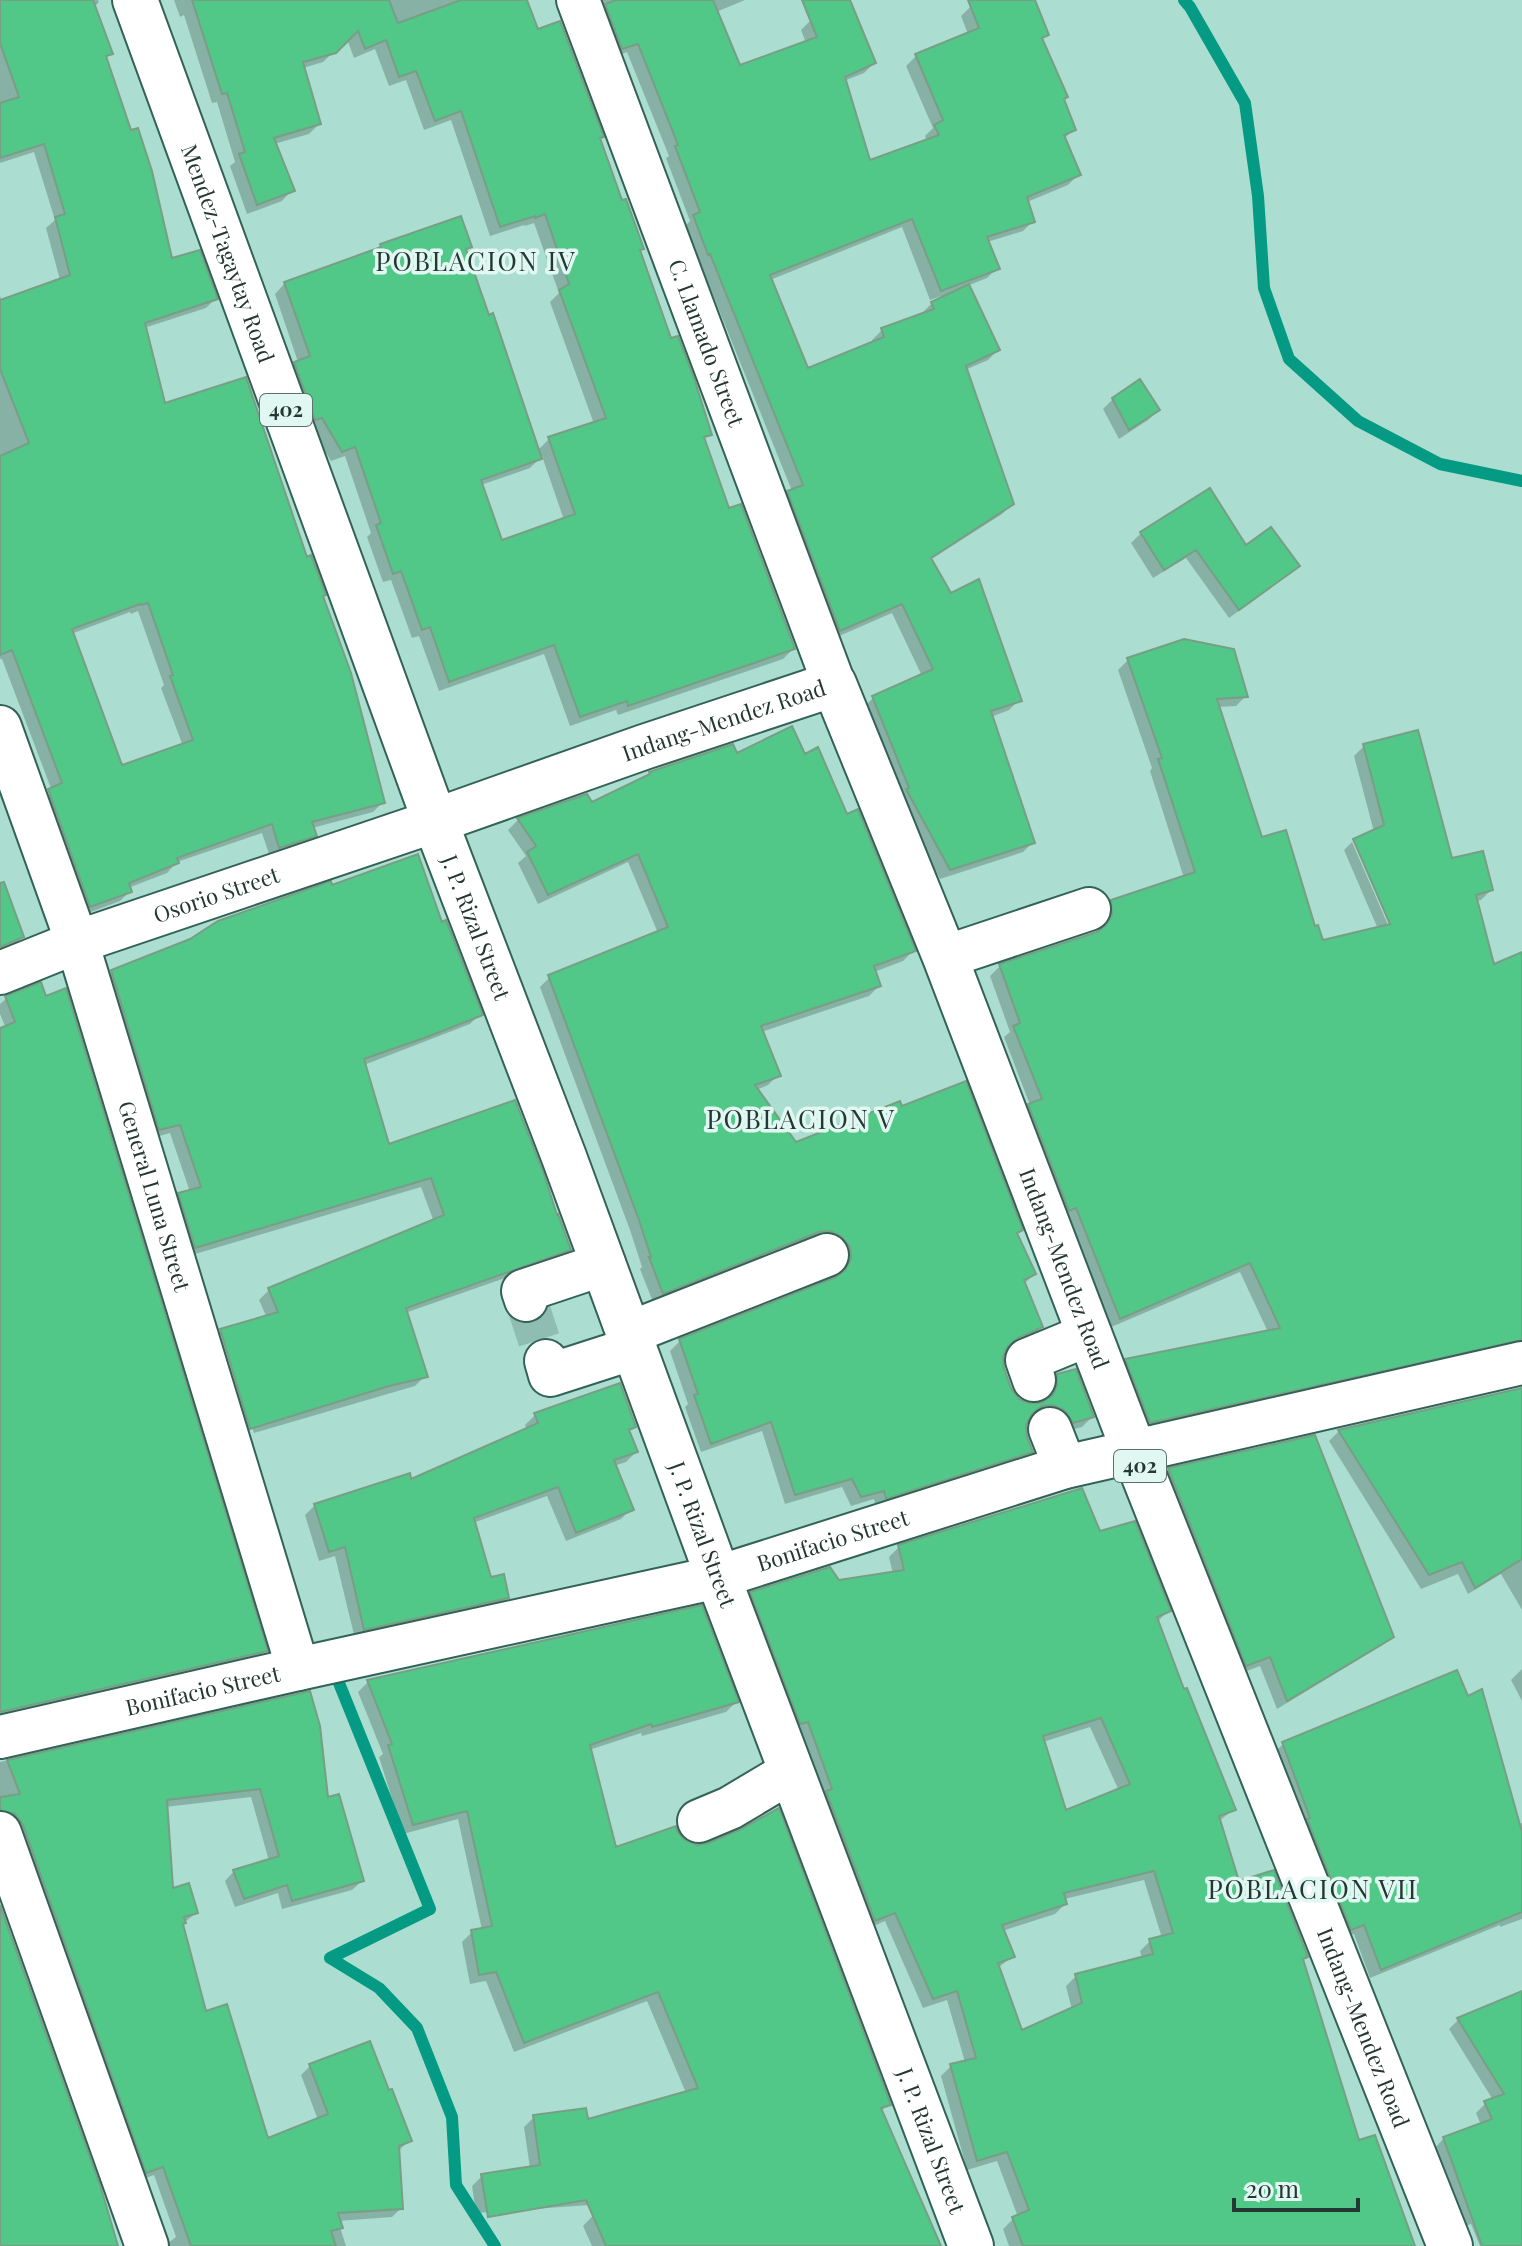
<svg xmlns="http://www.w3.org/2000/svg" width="1522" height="2246" font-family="'Playfair Display',serif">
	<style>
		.shadow { fill: #0003; fill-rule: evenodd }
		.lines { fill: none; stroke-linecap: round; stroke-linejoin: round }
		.stream { stroke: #059a83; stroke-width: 12 }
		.building { fill: #51c788; stroke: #789e86; stroke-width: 2; fill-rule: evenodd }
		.minor-tunnel { stroke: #90bdb1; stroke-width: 42; stroke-dasharray: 42 21; stroke-linecap: butt }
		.minor-casing { stroke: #336257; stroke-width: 46 }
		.major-casing { stroke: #336257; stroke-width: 48 }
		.minor { stroke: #fff; stroke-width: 42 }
		.major { stroke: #fff; stroke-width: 44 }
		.labels { text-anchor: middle; stroke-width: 7; stroke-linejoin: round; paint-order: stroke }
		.shield { fill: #e0f8f1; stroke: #5c726c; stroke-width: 2 }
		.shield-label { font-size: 20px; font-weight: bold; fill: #243833 }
		.street-label { font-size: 22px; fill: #243833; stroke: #e0f8f1 }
		.quarter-label { font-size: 26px; letter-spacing: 2px; fill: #243833; stroke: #e0f8f1 }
	</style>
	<rect width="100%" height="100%" fill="#abded0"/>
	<!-- shadow -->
	<path class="shadow" d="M0,0H98L99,2L94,7L111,53L105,59L171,260L215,299L206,308L144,328L164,406L306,559L321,597L383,802L373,812L312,828L314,835L305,845L270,857L262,833L177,862L167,873L128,888L130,891L120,901L80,916L46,798L52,791L2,659H0V296L2,301L60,280L46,228L55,220L34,152L0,163ZM138,611L164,685L161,688L183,746L121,768L71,634L130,612L131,614Z
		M174,0H525L536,31L598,139L621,203L642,248L638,252L670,341L709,434L703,441L728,511L793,649L783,659L618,715L616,710L570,726L544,654L439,691L419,636L412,638L391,580L383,582L367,537L371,533L345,456L331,461L311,427L285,374L298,362L275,294L285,283L375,252L381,245L470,247L465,252L537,451L549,439L594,424L550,302L559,293L534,223L525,226L524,225L490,236L451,120L424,130L406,80L389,86L375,49L354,58L347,39L323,62L303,68L319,124L309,134L274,144L292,190L282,201L247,214L230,166L235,162L217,102L212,103L184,15L180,17ZM542,456L564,520L501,542L481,485L530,468Z
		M599,0H745L716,12L739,68L806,43L801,30L811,20L874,63L864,73L844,81L869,162L927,141L925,136L933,128L906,66L916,56L968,34L961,16L971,6L986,0H1033L1047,34L1041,40L1074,129L1064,139L1078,175L1068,185L1027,202L1033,221L1023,231L987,242L997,268L987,278L967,286L998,350L988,360L965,370L1012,504L1002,514L930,560L951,595L1019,700L1009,710L991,717L1033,842L1023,852L940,879L897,801L863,708L873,698L922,676L892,613L830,640L778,502L792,491L700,263L697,264L684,227L690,221L666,158L669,156L627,52L612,58ZM902,227L930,300L941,296L943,298L932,303L922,313L882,330L872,340L873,344L807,371L770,280Z
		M1113,399L1158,410L1148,420L1119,439L1103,409Z
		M1141,533L1246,548L1297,566L1287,576L1229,618L1186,558L1153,578L1131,543Z
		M1128,660L1246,696L1236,706L1217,707L1260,839L1322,942L1378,929L1344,850L1352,842L1392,934L1395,932L1357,842H1352L1374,832L1354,756L1364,746L1450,860L1491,890L1481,900L1476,901L1492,967L1522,954V1351L1154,1429L1130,1365H1126L1150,1430L1140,1432L1117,1371L1126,1361L1268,1332L1240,1272L1109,1328L1019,1116L1030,1105L1004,1037L1010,1032L990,976L1000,966L1097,934L1103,926L1102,912L1112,902L1184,878L1150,771L1152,768L1118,670Z
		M736,755L804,757L846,817L913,951L903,961L874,972L879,986L869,996L761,1032L778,1075L768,1085L756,1090L795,1145L1020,1230L1016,1235L1034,1274L1023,1285L1041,1327L1031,1337L1005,1348L1001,1356L1002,1368L1010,1389L1018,1400L1028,1405L1046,1402L1048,1397V1386L1058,1375L1092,1417L1082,1427L1063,1432L1042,1414L1030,1416L1024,1424L1026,1438L1031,1451L1021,1461L876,1507L874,1499L851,1506L842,1487L785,1504L762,1431L701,1452L685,1407L688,1404L670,1351L680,1341L838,1279L841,1271L840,1256L653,1302L640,1269L642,1267L630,1230L540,987L550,977L658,933L628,862L538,904L518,863L526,856L508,830L518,820L587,796L591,805L645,778L650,774Z
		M331,887L441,924L480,1014L470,1024L364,1065L387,1147L569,1249L559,1259L405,1313L425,1376L415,1386L254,1433L224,1335H219L250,1435L240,1438L211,1341L221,1331L267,1318L259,1300L269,1290L434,1222L421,1187L185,1257L169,1205L180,1195L190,1192L170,1133L149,1139L102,982L112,972Z
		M0,894L22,937L12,947L0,952Z
		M7,998L265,1651L256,1660L0,1718V1030L5,1026L0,1014V1004Z
		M1522,1390V1610L1501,1574L1468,1594L1458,1574L1421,1589L1329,1441L1339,1431Z
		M535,1415L634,1426L628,1433L636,1452L626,1462L614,1466L631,1509L621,1519L566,1541L547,1496L473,1523L489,1579L507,1597L497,1608L355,1639L335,1556L319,1561L305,1515L315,1505L410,1482L527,1430L525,1425Z
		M1314,1437L1392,1636L1381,1646L1277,1709L1260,1666L1236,1675L1159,1480L1169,1470Z
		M1099,1534L1168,1611L1158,1621L1183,1692L1233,1810L1219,1821L1237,1883L1306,1956L1301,1961L1358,2142L1412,2246H1009L1003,2229L1013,2219L1018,2217L997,2161L967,2170L941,2076L951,2066L965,2062L947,2000L923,2008L885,1921L865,1930L741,1604L751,1594L893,1574L889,1557L899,1547ZM1090,1727L1119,1791L1064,1812L1043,1742ZM1144,1880L1162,1938L1150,1941L1140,1951L1142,1959L1076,1976L1066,1986L1072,2010L1021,2033L998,1968L1013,1956L1002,1931L1055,1914L1065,1904L1064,1899Z
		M1522,1669V1701L1511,1680Z
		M368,1682L736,1702L726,1712L642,1736L641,1733L589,1750L615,1850L888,2104L881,2112L940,2246H592L583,2226L604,2204L476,2213L472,2186L482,2176L530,2168L524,2127L534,2117L586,2122L686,2093L647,2001L514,2052L486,1981L470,1984L462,1942L472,1932L482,1930L458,1819L403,1834L379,1757L383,1754L358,1692Z
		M309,1693L326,1800L362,1881L352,1890L282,1909L278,1893L235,1907L225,1881L234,1871L269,1861L251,1797L165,1807L171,1891L196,1913L181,1925L205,2014L267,2141L318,2120L301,2075L310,2066L410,2140L398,2151L401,2208L392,2217L338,2221L346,2246H164L176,2237L154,2175L137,2181L0,1821V1762Z
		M1283,1744L1518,1825L1522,1823V1919L1500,1927V1925L1370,1978L1354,1934L1341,1938L1273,1754Z
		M1522,1993V2246H1480L1471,2224L1462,2227L1435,2148L1444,2138L1481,2125L1476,2113L1486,2103L1493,2100L1449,2029L1458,2020Z"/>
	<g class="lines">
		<!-- stream -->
		<path class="stream" d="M1184,0L1190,7L1245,103L1258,196L1264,288L1289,359L1358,421L1440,464L1522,481
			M337,1678L430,1909L330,1958L379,1988L417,2028L452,2117L456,2185L495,2246"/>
	</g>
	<!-- building -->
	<path class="building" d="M0,0H93L113,54L106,56L131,130L138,128L152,171L172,258L200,250L218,299L145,323L165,403L246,377L307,557L311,555L326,595L323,596L351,673L385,803L312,822L317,836L279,848L272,824L177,858L179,863L129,883L132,892L90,907L48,789L62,783L12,650L0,655V456L29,443L0,369V300L70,275L55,217L65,214L44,144L0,158V103L19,97L0,43ZM148,603L173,675L170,676L193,740L122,765L72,629L140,604L141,605Z
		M192,0H389L398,23L461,0H527L538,29L560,21L604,137L600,138L622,200L626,199L644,249L640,250L671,338L678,336L694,378L712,435L704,437L729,508L741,504L795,649L628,706L627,701L580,717L554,645L449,682L430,627L422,630L401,571L393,574L376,525L381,523L355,447L342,452L322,418L315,420L294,362L310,356L284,282L381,247L380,244L461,216L472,247L466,249L489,315L493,313L542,459L481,480L502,540L575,514L548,437L606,418L559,290L569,284L545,214L535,218V216L500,227L461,111L435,121L416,71L399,77L386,40L365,49L358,31L336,53L303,62L321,124L274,138L295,191L257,205L239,154L245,152L227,93L222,94Z
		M616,0H713L740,65L817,37L802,0H850L876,63L845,77L870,160L939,135L934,125L943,120L915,54L979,28L968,0H1035L1049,35L1042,38L1068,97L1064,99L1076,130L1064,135L1081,175L1027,197L1035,222L987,237L1000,269L941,291L912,219L770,275L808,368L884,337L881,328L934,309L931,302L969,284L1000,350L966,366L1014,504L931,558L951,593L979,579L1022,701L991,711L1035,843L950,870L906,789L909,788L872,696L933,669L902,604L840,631L787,491L803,485L710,254L708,255L693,215L700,212L675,146L678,145L638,44L622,49L605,4Z
		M1140,379L1160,410L1129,430L1112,398Z
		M1210,488L1246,545L1271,527L1300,566L1239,610L1196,550L1164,570L1140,532Z
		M1184,639L1234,649L1248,697L1217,699L1262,837L1286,830L1315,926L1318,925L1323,940L1390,924L1353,839L1384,825L1363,744L1418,730L1452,858L1483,851L1493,890L1476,895L1494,964L1522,952V1340L1150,1423L1125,1359L1280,1328L1250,1263L1120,1319L1076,1208L1069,1211L1028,1104L1042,1099L1013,1026L1020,1023L999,964L1097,932L1106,925L1112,915L1111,900L1195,872L1158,759L1162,758L1127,658Z
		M792,726L805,754L818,747L847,814L858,809L916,951L874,966L881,986L761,1026L781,1076L755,1085L796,1142L900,1101L902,1106L966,1081L1023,1230L1017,1233L1036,1274L1024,1280L1043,1327L1018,1338L1008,1346L1003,1357L1004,1368L1011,1388L1019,1399L1029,1403H1041L1053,1395L1057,1385V1374L1076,1369L1094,1417L1073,1423L1064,1410L1053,1405L1042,1406L1032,1414L1026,1425L1027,1437L1033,1452L886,1499L884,1491L861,1497L852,1479L795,1495L771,1422L711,1444L694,1395L698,1394L679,1339L836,1277L845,1270L851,1259L850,1247L841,1236L830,1231L819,1232L663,1294L649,1257H651L639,1220L548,975L668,927L638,854L548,895L527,852L536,846L517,818L587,794L592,802L650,774L649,772L733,744L737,753Z
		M418,854L442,922L446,920L483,1015L427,1037L364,1059L389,1144L515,1100L544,1174L557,1215L558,1214L571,1250L406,1308L428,1377L389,1386L250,1429L220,1329L278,1312L268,1288L444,1215L431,1178L195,1248L178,1193L201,1187L180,1125L159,1130L111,970L190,939L218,921L331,881L332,885Z
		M4,882L24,937L0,947V883Z
		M41,982L46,996L66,988L268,1651L0,1712V1028L15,1022L5,996Z
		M620,1383L636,1427L629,1430L638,1452L614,1460L634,1510L576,1533L558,1487L474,1518L491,1577L504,1574L509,1598L364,1630L345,1547L329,1552L314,1504L410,1473L411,1479L538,1423L534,1413Z
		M1522,1388V1559L1475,1588L1462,1562L1429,1575L1338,1430Z
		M1315,1435L1394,1637L1287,1701L1270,1657L1246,1666L1168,1468Z
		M1082,1488L1100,1531L1135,1521L1171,1611L1157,1617L1184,1689L1187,1688L1236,1810L1219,1816L1239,1881L1274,1870L1308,1957L1303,1959L1359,2140L1375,2135L1415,2246H1023L1012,2217L1029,2210L1007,2152L977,2161L950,2064L976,2058L957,1991L933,1999L895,1913L875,1921L826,1791L832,1789L808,1722L800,1724L750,1592L830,1567L839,1580L904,1570L898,1545ZM1101,1718L1130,1784L1066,1810L1043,1736ZM1154,1871L1173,1933L1149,1939L1153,1954L1075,1974L1082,2003L1022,2030L998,1963L1015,1957L1002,1925L1067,1904L1064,1893Z
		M702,1605L739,1702L652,1727L651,1724L590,1745L616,1847L676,1826L677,1831L685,1840L697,1845L708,1843L739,1830L779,1808L891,2105L881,2108L941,2246H606L586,2200L488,2217L481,2174L540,2165L533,2115L586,2108L588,2119L698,2088L658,1992L524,2043L496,1972L479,1975L471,1930L492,1926L467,1811L413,1825L388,1745L392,1744L367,1680Z
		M1457,1670L1468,1696L1482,1689L1522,1832V1912L1381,1970L1364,1925L1351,1930L1307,1819L1310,1818L1282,1742Z
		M310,1691L320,1726L328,1797L339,1794L364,1881L292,1901L287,1885L244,1899L233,1870L279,1856L260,1789L167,1800L173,1888L189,1883L198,1913L184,1917L186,1923L183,1924L206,2011L227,2004L268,2138L328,2114L309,2064L370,2041L389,2090L392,2089L412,2141L399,2146L403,2209L338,2213L343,2228L331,2231L336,2246H191L163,2167L146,2173L23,1825L15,1814L0,1810V1797L20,1794L7,1760Z
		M0,1905L101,2188L118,2246H0Z
		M1522,1991V2246H1482L1443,2137L1492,2119L1484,2101L1504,2094L1457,2018Z"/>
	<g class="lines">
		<!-- minor-tunnel -->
		<path class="minor-tunnel" d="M526,1300L546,1361"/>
		<!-- minor casing -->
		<g class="minor-casing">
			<g id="minor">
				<path id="s1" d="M578,0L834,684"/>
				<path id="s2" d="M0,727L77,942L298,1669"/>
				<path d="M945,957L1089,909"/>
				<path id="s3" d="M0,973L77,942L435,821"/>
				<path d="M526,1300L523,1291L604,1264"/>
				<path d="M629,1333L827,1255"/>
				<path d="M546,1361L550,1375L634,1348"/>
				<path d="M1034,1380L1027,1360L1090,1334"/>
				<path d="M1050,1429L1065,1467"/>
				<path id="s4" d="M0,1737L298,1669L718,1577L1065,1467L1522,1363"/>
				<path d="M699,1821L730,1808L792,1771"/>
				<path d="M0,1833L147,2246"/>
			</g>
		</g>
		<!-- major casing -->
		<g class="major-casing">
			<g id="major">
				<path id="s5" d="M135,0L435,821L564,1157L718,1577L971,2246"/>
				<path id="s6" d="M435,821L644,747L834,684L945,957L1134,1451L1450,2246"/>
			</g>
		</g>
		<!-- minor -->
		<use href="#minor" class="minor"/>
		<!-- major -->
		<use href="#major" class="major"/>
	</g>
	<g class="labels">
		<!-- shield labels -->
		<g class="shield">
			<rect x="260" y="394" width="52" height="32" rx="6"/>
			<rect x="1114" y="1450" width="52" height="32" rx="6"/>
		</g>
		<g class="shield-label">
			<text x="286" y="417">402</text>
			<text x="1140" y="1473">402</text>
		</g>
		<!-- street labels -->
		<g class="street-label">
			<text dy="8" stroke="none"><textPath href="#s5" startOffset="270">Mendez-Tagaytay Road</textPath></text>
			<text dy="8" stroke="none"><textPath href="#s1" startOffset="366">C. Llamado Street</textPath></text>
			<text dy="8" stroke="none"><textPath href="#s6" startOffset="306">Indang-Mendez Road</textPath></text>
			<text dy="8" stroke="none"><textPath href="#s3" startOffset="230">Osorio Street</textPath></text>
			<text dy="8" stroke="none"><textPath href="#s5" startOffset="988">J. P. Rizal Street</textPath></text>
			<text dy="8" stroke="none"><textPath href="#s2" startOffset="494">General Luna Street</textPath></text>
			<text dy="8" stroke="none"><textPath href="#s6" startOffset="1050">Indang-Mendez Road</textPath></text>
			<text dy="8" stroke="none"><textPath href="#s5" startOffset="1636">J. P. Rizal Street</textPath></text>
			<text dy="8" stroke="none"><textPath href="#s4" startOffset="856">Bonifacio Street</textPath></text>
			<text dy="8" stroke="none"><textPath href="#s4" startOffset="208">Bonifacio Street</textPath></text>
			<text dy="8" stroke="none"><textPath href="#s6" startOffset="1866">Indang-Mendez Road</textPath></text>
			<text dy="8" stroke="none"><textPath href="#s5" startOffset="2284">J. P. Rizal Street</textPath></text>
		</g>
		<!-- quarter labels -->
		<g class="quarter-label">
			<text x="476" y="271">POBLACION IV</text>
			<text x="801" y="1129">POBLACION V</text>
			<text x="1313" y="1899">POBLACION VII</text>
		</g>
	</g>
	<!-- scale -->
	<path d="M1234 2198v12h124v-12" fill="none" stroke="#243833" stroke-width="4"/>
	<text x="1246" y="2198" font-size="24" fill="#243833" stroke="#e0f8f1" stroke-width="6" paint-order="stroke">20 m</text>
</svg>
